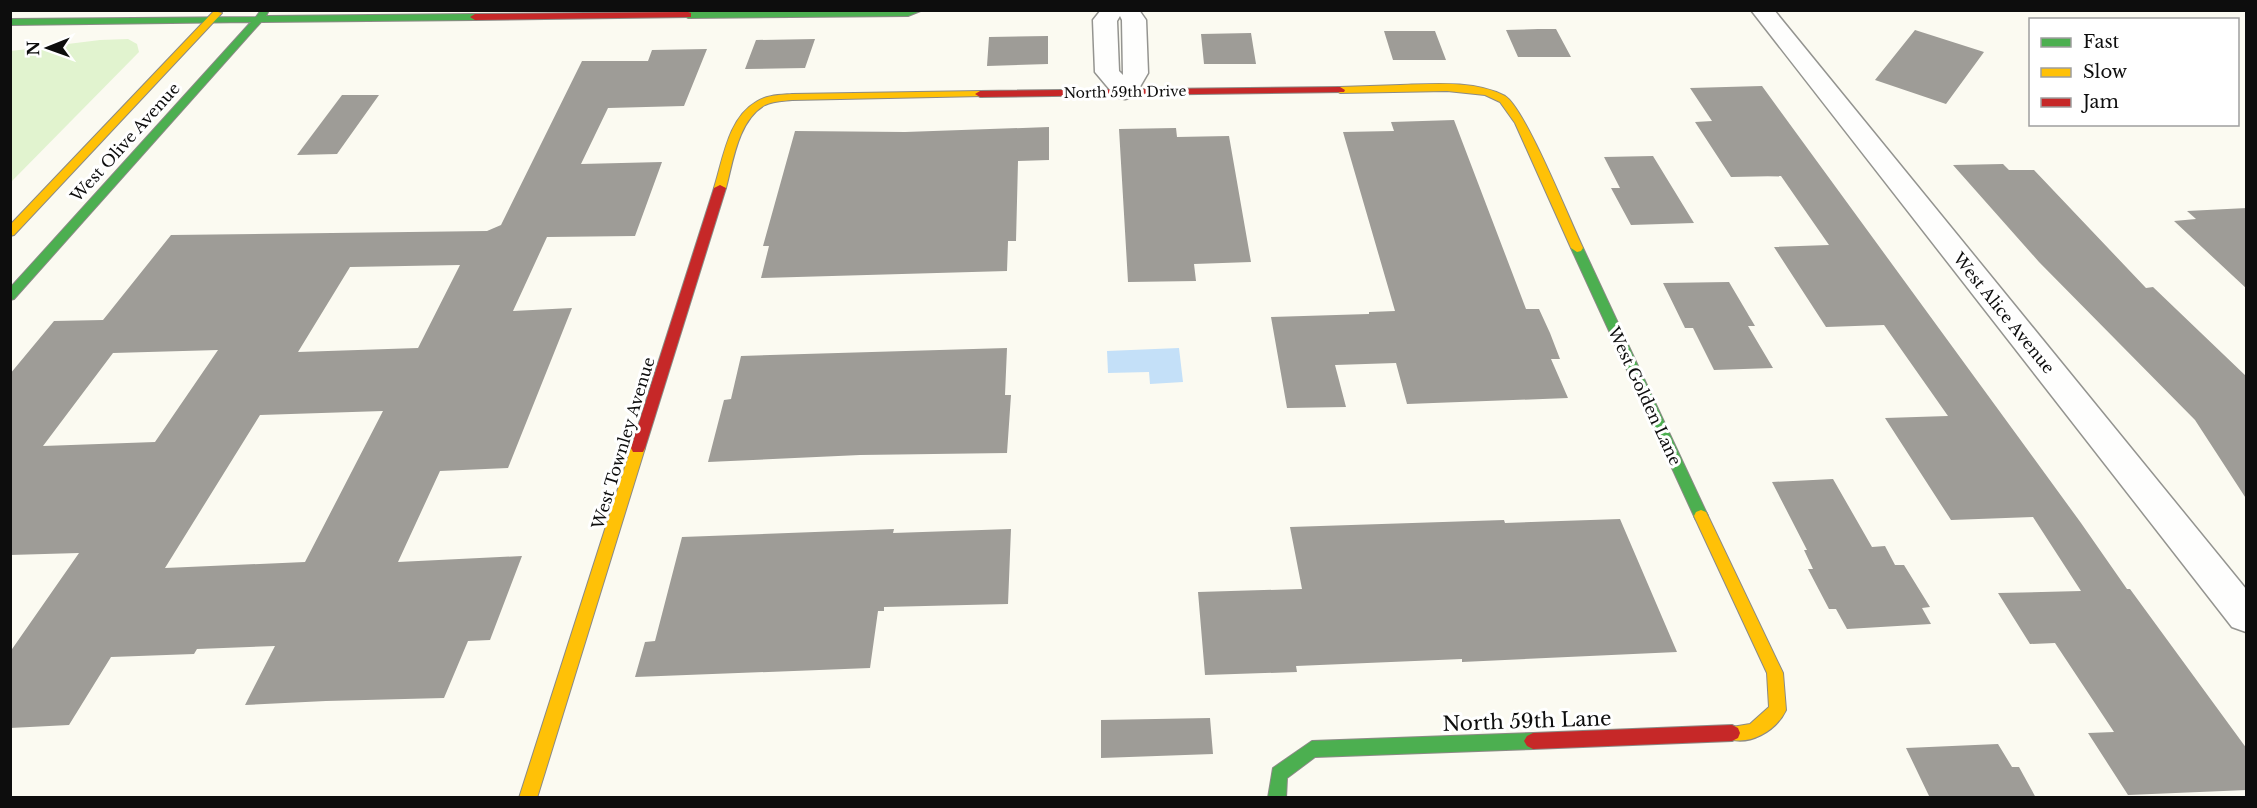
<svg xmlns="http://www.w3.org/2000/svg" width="2257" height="808" font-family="'Libre Baskerville',serif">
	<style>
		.green { fill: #e1f3cf }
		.water { fill: #c4e0f8 }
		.building { fill: #9e9c97; fill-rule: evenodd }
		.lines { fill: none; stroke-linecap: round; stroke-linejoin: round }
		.street-casing { stroke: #949490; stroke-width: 3 }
		.fast-casing { stroke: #8b8a86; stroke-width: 2 }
		.slow-casing { stroke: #8b8a86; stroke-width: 2 }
		.jam-casing { stroke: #8b8a86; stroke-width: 2 }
		.street { fill: #fefefd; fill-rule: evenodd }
		.fast { fill: #4caf50; fill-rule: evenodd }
		.slow { fill: #ffc107; fill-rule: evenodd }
		.jam { fill: #c62828; fill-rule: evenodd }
		.labels { text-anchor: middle; stroke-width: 6; stroke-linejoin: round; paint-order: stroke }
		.far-street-label { font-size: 14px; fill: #0d0d0d; stroke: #fff }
		.street-label { font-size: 16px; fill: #0d0d0d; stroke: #fff }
		.near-street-label { font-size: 20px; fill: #0d0d0d; stroke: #fff }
	</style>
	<rect width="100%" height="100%" fill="#fbfaf1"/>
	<!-- green -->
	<path class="green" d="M128,39L137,44L139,52L11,182V51L100,40Z"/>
	<!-- water -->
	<path class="water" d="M1179,348L1183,382L1150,384L1149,372L1108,373L1107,351Z"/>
	<!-- building -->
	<path class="building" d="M1538,29H1556L1571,57H1518L1506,30Z
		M1915,30L1984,52L1946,104L1875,80Z
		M1384,31H1435L1446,60H1393Z
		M1251,33L1256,64H1204L1201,34Z
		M1048,36V64L987,66L989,37Z
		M815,39L805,68L745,69L756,40Z
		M707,49L684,106L608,108L581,164L662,162L635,236L547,237L513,311L572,308L508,468L440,471L398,562L522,556L490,640L468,641L444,698L326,701L245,705L275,646L197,649L194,654L111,657L69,725L10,728V652L79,553L10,555V374L54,321L103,320L171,235L487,231L501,225L582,61H648L652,50ZM460,265L418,348L298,352L350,267ZM218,350L155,442L43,446L113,353ZM383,411L305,562L165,568L260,415Z
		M1762,86L2081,523L2127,589H2130L2247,749V790L2128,795L2088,733L2114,732L2055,643L2030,644L1998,593L2081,591L2033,517L1951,520L1885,418L1948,416L1884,325L1826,327L1774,247L1829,245L1781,176L1731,177L1695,122L1712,121L1690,88Z
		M342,95H379L337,154L297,155Z
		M1454,120L1526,309H1539L1550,333L1560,359H1551L1568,398L1407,404L1396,363L1335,365L1346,407L1287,408L1271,317L1369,314V312L1395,311L1343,132L1394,131L1391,122Z
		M1049,127V160L1018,161L1016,241H1008L1007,271L761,278L769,246H763L795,131L905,132Z
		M1176,128L1177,137L1229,136L1251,262L1194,264L1196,281L1128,282L1119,129Z
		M1653,156L1694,223L1631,225L1611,188H1620L1604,157Z
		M2003,164L2009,170H2034L2146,288L2153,287L2247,377V500L2195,420L2039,262L1953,165Z
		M2247,208V289L2174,221L2196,219L2187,211Z
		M1729,282L1755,326H1748L1773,368L1714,370L1693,328H1685L1663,283Z
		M1007,348L1005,395H1011L1007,453L860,455L708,462L724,400L731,399L741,356Z
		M1833,479L1872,547L1885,546L1895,565H1904L1930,607L1922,608L1931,624L1847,629L1836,609H1829L1808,569H1813L1804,550H1807L1772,482Z
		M1620,519L1677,652L1462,662V659L1296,666L1297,672L1205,675L1198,592L1302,589L1290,527L1504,520L1505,523Z
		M894,529L893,533L1011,529L1008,604L884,607V611H878L870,668L635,677L645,642L655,641L682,537Z
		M1210,718L1213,754L1101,758V720Z
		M1998,744L2012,767H2019L2036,798H1930L1906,748Z"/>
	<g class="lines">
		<!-- street casing -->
		<g class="street-casing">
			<path id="street" d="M1101,10H1139L1146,20L1148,73L1134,97L1125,99L1116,97L1095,72L1093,20ZM1120,16L1122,20L1123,75L1119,71L1117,21Z
				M1751,10H1774L2246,589V632L2232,627Z"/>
		</g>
		<!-- fast casing -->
		<g class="fast-casing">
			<path id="fast" d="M261,10H269L266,16L475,14L480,17L475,20L261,22L14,299L10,300V288L251,22L10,25V19L256,17Z
				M923,10L908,16L688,18L683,15L688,12Z
				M1577,244L1583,248L1708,516L1706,520H1696L1694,516L1571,248Z
				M1533,733L1539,736L1542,741L1539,746L1533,749L1315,757L1287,778L1286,798H1268L1273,768L1312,741Z"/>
		</g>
		<!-- slow casing -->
		<g class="slow-casing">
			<path id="slow" d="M214,11L222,13L14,235L10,236V225Z
				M1400,85C1432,84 1475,80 1505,96C1525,108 1570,221 1583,248L1581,251L1577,252L1571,248L1515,123L1500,102L1485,95L1447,91L1340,93L1335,90L1340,87Z
				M980,91L984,92V96L792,100C783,101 773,101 765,105C738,120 733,162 726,188L720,191L714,188C723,160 728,118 756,102C766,95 780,95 792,94Z
				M638,443L643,444L645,448L537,798H519L631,448L633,444Z
				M1701,510L1706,512L1708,516L1783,673L1786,710C1776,731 1749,747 1726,738L1724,733L1726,728L1750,724L1769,707L1767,673L1694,516L1696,512Z"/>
		</g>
		<!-- jam casing -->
		<g class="jam-casing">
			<path id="jam" d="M688,12L691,13V17L475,20L470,17L475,14Z
				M1340,87L1345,90L1344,92L980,97L975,94L980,91Z
				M720,185L726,188L645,448L643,452H633L631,448L714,188Z
				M1732,725L1738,728L1740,733L1738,738L1732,741L1533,749L1527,746L1524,741L1527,736L1533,733Z"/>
		</g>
		<!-- street -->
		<use href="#street" class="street"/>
		<!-- fast -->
		<use href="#fast" class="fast"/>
		<!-- slow -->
		<use href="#slow" class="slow"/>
		<!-- jam -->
		<use href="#jam" class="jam"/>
	</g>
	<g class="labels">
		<!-- far-street labels -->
		<g class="far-street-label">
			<text transform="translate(1125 92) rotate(-1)" y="5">North 59th Drive</text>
		</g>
		<!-- street labels -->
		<g class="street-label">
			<text transform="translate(125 142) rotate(-48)" y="6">West Olive Avenue</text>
			<text transform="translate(2004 313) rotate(51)" y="6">West Alice Avenue</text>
			<text transform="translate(1645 396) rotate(65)" y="6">West Golden Lane</text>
			<text transform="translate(623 443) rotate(-73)" y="6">West Townley Avenue</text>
		</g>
		<!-- near-street labels -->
		<g class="near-street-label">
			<text transform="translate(1527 721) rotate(-2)" y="7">North 59th Lane</text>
		</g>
	</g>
	<!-- border -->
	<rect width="2257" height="808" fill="none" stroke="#0d0d0d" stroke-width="24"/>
	<!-- legend -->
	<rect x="2029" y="18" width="210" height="108" fill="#ffffff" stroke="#9e9e9e" stroke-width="1.5"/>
	<rect x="2041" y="38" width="30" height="9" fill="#4caf50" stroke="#9e9e9e" stroke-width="1.5"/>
	<text x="2083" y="48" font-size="18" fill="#0d0d0d">Fast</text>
	<rect x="2041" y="68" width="30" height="9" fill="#ffc107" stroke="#9e9e9e" stroke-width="1.5"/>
	<text x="2083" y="78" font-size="18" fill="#0d0d0d">Slow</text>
	<rect x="2041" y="98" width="30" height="9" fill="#c62828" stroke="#9e9e9e" stroke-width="1.5"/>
	<text x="2083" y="108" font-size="18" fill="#0d0d0d">Jam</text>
	<!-- north arrow -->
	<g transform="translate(48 48) rotate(269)" stroke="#ffffff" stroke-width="4.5" paint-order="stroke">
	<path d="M0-4.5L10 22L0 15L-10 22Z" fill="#0d0d0d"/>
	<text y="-9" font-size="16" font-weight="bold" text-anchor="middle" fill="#0d0d0d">N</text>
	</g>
</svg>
